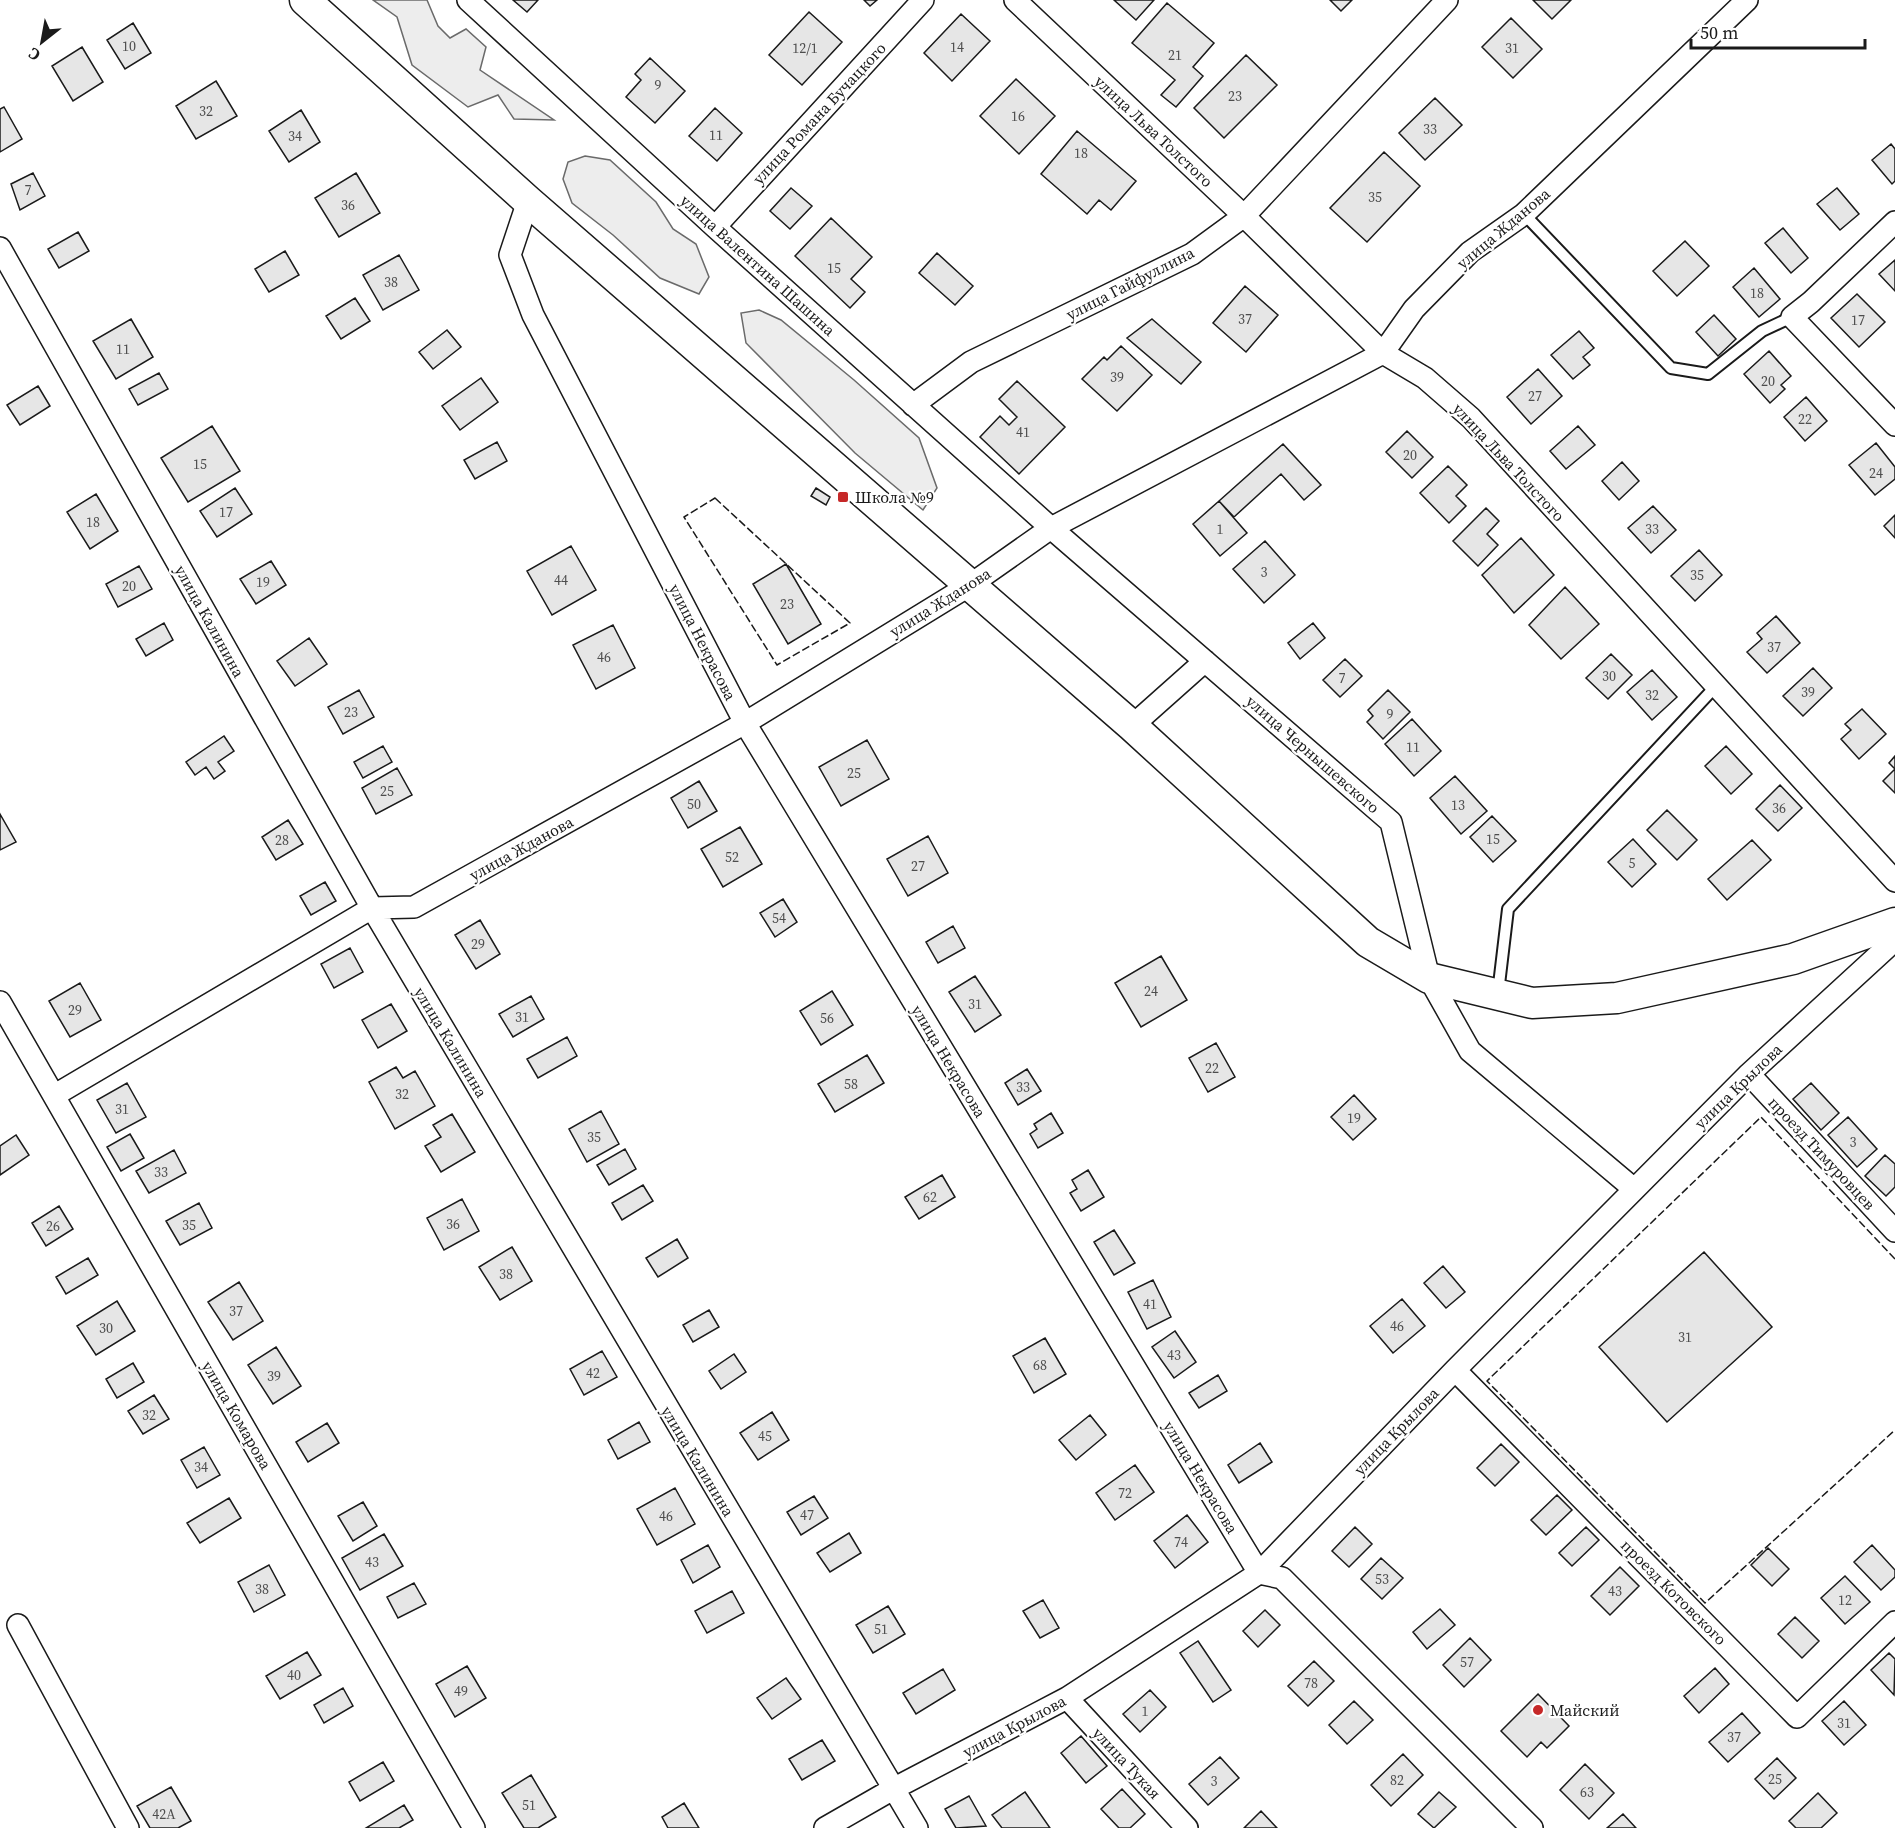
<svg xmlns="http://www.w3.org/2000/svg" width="1895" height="1828" font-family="'Source Serif 4',serif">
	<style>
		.built { fill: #ededed; stroke: #6a6a6a; stroke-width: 1.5 }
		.building { fill: #e6e6e6; stroke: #1a1a1a; stroke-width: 1.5 }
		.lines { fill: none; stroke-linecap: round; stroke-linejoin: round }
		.lane-casing { stroke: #1a1a1a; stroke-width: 14 }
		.street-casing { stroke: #1a1a1a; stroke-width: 24 }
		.secondary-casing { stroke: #1a1a1a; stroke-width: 33 }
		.lane { stroke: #fff; stroke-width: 10 }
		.street { stroke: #fff; stroke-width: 21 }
		.secondary { stroke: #fff; stroke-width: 30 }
		.fence { stroke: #1a1a1a; stroke-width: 1.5; stroke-dasharray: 8 3; stroke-linecap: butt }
		.poi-dot { fill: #c62828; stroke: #fff; stroke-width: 2 }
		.labels { text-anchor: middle; stroke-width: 4.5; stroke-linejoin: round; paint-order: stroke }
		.number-label { font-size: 14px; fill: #4d4d4d }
		.street-label { font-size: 16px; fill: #1a1a1a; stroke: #fff }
		.poi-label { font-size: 16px; fill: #1a1a1a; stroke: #fff; text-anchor: start }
	</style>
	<rect width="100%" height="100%" fill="#fff"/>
	<!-- built -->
	<path class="built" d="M373,0H427L438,26L450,38L466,29L486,47L480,70L554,120L514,119L498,95L468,107L412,65L397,17Z
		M585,156L610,160L656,202L673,229L696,244L709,277L699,294L660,278L613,235L572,203L563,179L568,162Z
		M759,310L781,320L854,380L919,438L937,488L923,510L855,453L746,343L741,313Z"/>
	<!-- building -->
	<path class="building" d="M513,0H538L527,12Z
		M864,0H877L870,6Z
		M1114,0H1154L1136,20Z
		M1330,0H1352L1341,11Z
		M1533,0H1571L1552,19Z
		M1167,3L1214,43L1193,67L1203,76L1176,107L1161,95L1175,80L1132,43Z
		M809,12L842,42L802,85L769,55Z
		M961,14L990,41L952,81L924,53Z
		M1511,18L1542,49L1513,78L1482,47Z
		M133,23L151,53L125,69L107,40Z
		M82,47L103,82L73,101L52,66Z
		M1246,55L1277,85L1224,138L1194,108Z
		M650,58L685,91L655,123L626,97L641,80L635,74Z
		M1016,79L1055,116L1019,154L980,116Z
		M216,81L237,116L196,139L176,106Z
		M1435,98L1462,125L1425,160L1399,133Z
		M4,107L22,139L0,152V109Z
		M715,108L742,133L717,161L689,136Z
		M301,110L320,142L289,162L269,131Z
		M1077,131L1136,181L1111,210L1099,200L1087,214L1041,174Z
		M1891,144L1895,149V181L1892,184L1872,160Z
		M1384,152L1420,186L1367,242L1330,208Z
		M33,173L45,196L20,210L11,184Z
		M356,173L380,213L339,237L315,198Z
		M791,188L812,206L790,229L770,211Z
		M1837,188L1859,214L1840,230L1817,204Z
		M831,218L872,257L851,279L865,292L850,308L795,256Z
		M1783,228L1808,258L1791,273L1765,243Z
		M78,232L89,251L59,268L48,249Z
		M1685,241L1709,266L1677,296L1653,271Z
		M285,251L299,275L269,292L255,269Z
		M937,253L973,286L955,305L919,273Z
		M399,255L419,290L383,310L363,275Z
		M1895,260V291L1879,274Z
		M1754,268L1780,299L1759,317L1733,287Z
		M1245,286L1278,315L1246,352L1213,323Z
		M1857,294L1885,322L1859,347L1831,318Z
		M355,298L370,321L341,339L326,316Z
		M1714,315L1736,339L1718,356L1696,332Z
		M131,319L153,357L116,379L93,341Z
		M1152,319L1201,362L1181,384L1127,338Z
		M447,330L461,347L433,369L419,352Z
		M1579,331L1594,348L1583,357L1590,365L1573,379L1551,355Z
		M1121,346L1152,375L1117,411L1082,379L1104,357L1107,360Z
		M1769,351L1791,376L1781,385L1785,389L1770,403L1744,374Z
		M1538,369L1562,396L1531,424L1507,397Z
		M159,373L168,389L138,405L129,389Z
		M481,378L498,402L460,430L442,406Z
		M1017,381L1065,427L1019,474L980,437L1000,416L1009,425L1017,417L999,399Z
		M38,386L50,406L20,425L7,405Z
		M1806,397L1827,421L1805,441L1784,417Z
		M212,426L240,471L188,502L161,458Z
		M1578,426L1595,445L1566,469L1550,451Z
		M1407,431L1433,457L1412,478L1386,452Z
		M497,442L507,461L475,479L464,460Z
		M1876,443L1895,467V479L1875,495L1849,465Z
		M1283,444L1321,485L1304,500L1281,474L1234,517L1219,501Z
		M1622,462L1639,481L1619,500L1602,481Z
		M1448,466L1467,485L1456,496L1466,506L1449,523L1420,493Z
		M235,488L252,514L217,537L200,511Z
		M816,488L830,497L826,505L811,496Z
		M96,494L118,531L90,549L67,512Z
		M1219,501L1247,533L1220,556L1193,524Z
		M1653,506L1676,530L1651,553L1628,528Z
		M1486,508L1499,521L1487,534L1498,545L1478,566L1453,541Z
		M1895,515V538L1884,526Z
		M1521,538L1554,575L1514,613L1482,575Z
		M1265,541L1295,575L1264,603L1233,569Z
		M571,546L596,590L552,615L527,571Z
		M1699,550L1722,575L1695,601L1671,576Z
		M271,561L286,585L256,604L240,579Z
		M786,564L821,624L788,644L753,584Z
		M139,566L152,589L118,607L106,584Z
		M1565,587L1599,624L1561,659L1529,625Z
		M1776,616L1800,643L1767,673L1747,652L1762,639L1757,633Z
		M164,623L173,640L146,656L136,639Z
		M1313,623L1325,638L1300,659L1288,643Z
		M613,625L635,668L596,689L573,645Z
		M309,638L327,664L295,686L277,661Z
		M1611,654L1632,675L1608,699L1586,678Z
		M1345,659L1362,676L1340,697L1323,680Z
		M1813,668L1832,688L1803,716L1783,696Z
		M1652,670L1677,697L1652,720L1627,692Z
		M359,690L374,717L343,734L328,707Z
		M1388,690L1410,712L1383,739L1367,722L1373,716L1368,710Z
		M1862,709L1886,734L1859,759L1841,739L1851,730L1845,724Z
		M1412,719L1441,751L1414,776L1385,744Z
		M224,736L234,751L218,762L225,771L214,779L206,767L195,775L186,762Z
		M867,740L889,779L841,806L819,767Z
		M383,746L392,762L363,778L354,762Z
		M1726,746L1752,774L1731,794L1705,766Z
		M1895,756V793L1883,781L1895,769L1889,763Z
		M397,768L412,795L376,814L362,788Z
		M1455,776L1487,811L1461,834L1430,798Z
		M699,781L717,811L688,828L671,798Z
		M1780,785L1802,808L1778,831L1756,809Z
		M1667,810L1697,840L1677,860L1647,830Z
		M0,814L16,842L0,850Z
		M1492,816L1516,841L1493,862L1470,837Z
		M288,820L303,844L276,860L262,837Z
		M740,827L762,864L723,887L701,849Z
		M928,836L948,873L908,896L887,859Z
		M1633,839L1656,864L1632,887L1608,862Z
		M1752,840L1771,860L1727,900L1708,879Z
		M325,882L336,901L311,915L300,896Z
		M783,899L797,922L775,937L760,913Z
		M480,920L500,954L476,969L455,935Z
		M953,926L965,948L938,963L926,942Z
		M350,948L363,972L334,988L321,964Z
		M1161,956L1187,1000L1141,1027L1115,983Z
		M975,976L1001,1015L975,1032L949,992Z
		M80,983L101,1020L70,1037L49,1001Z
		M832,991L853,1025L821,1045L800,1011Z
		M531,996L544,1019L513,1037L499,1014Z
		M391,1004L407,1031L378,1048L362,1020Z
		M567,1037L577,1056L538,1078L527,1059Z
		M1216,1043L1235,1077L1208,1092L1189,1058Z
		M867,1055L884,1083L835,1112L818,1084Z
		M396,1067L403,1078L415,1071L435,1106L395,1129L369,1082Z
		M1027,1069L1041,1091L1018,1105L1005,1083Z
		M127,1083L146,1117L116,1133L97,1100Z
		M1811,1083L1839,1113L1821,1130L1793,1099Z
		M1354,1095L1376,1119L1353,1140L1331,1117Z
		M601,1111L619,1144L587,1162L569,1129Z
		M1051,1113L1063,1133L1038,1148L1030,1134L1037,1129L1034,1124Z
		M452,1114L475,1152L441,1172L425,1146L441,1137L433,1125Z
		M1848,1117L1877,1149L1857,1167L1828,1135Z
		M130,1134L144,1158L121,1171L107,1147Z
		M16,1135L29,1155L0,1175V1146Z
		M625,1149L636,1169L609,1185L597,1165Z
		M174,1150L186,1173L149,1193L136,1171Z
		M1885,1155L1895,1164V1187L1886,1196L1865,1176Z
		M1088,1170L1104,1197L1081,1211L1070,1193L1077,1189L1072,1180Z
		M942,1175L955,1197L919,1219L905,1197Z
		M643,1185L653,1201L622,1220L612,1203Z
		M462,1199L479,1231L444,1250L427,1218Z
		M199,1203L212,1228L180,1245L166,1221Z
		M59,1206L73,1229L46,1246L32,1223Z
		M1114,1230L1135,1263L1114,1275L1094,1242Z
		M677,1239L688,1258L658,1277L646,1258Z
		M512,1247L532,1281L500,1300L479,1267Z
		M1704,1252L1772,1327L1667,1422L1599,1347Z
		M88,1258L98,1275L66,1294L56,1277Z
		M1443,1266L1465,1292L1446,1308L1424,1283Z
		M1153,1280L1171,1317L1147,1329L1128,1292Z
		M239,1282L263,1321L233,1340L208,1302Z
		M1402,1299L1425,1326L1393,1353L1370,1326Z
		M117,1301L135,1331L96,1355L77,1326Z
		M709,1310L719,1327L693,1342L683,1325Z
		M1175,1331L1196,1362L1174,1378L1152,1347Z
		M1045,1338L1066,1374L1034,1393L1013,1356Z
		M276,1347L301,1386L273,1404L248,1365Z
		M602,1351L617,1377L584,1395L570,1369Z
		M734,1354L746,1372L721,1389L709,1371Z
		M133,1363L144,1382L117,1398L106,1379Z
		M1218,1375L1227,1391L1199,1408L1189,1393Z
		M154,1395L169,1419L143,1434L128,1411Z
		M772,1412L789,1440L758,1460L740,1433Z
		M1090,1415L1106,1435L1076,1460L1059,1440Z
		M639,1422L650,1442L618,1459L608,1440Z
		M327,1423L339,1443L308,1462L296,1442Z
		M1260,1443L1272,1462L1239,1483L1228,1465Z
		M1501,1444L1519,1462L1495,1486L1477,1468Z
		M204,1447L220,1475L197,1488L181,1460Z
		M1135,1465L1154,1492L1115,1520L1096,1493Z
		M675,1488L695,1524L657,1545L637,1509Z
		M1557,1495L1572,1510L1546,1535L1531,1520Z
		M814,1496L828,1518L801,1535L787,1512Z
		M229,1498L241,1518L200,1543L187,1523Z
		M363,1502L377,1526L353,1541L338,1516Z
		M1187,1515L1208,1542L1175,1568L1154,1541Z
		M1355,1527L1372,1544L1349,1567L1332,1551Z
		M1586,1527L1599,1540L1572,1566L1559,1553Z
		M849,1533L861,1553L830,1572L817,1553Z
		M384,1534L403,1566L360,1590L342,1558Z
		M708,1545L720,1567L693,1583L681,1560Z
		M1872,1545L1895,1570V1577L1881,1590L1854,1562Z
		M1768,1548L1789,1569L1772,1586L1751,1565Z
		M1381,1558L1403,1578L1382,1599L1361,1579Z
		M269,1565L285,1595L254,1612L238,1582Z
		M1620,1567L1639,1586L1610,1615L1591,1596Z
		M1845,1576L1870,1602L1845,1624L1821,1598Z
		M414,1583L426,1604L398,1618L387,1597Z
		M732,1591L744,1613L707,1633L695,1611Z
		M1043,1600L1059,1628L1040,1638L1023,1611Z
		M888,1606L905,1634L873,1653L856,1625Z
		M1440,1609L1455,1625L1427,1649L1413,1632Z
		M1265,1610L1280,1625L1258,1647L1243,1631Z
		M1795,1617L1819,1641L1802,1658L1778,1634Z
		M1470,1638L1491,1660L1464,1687L1443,1665Z
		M1198,1641L1231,1690L1213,1702L1180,1653Z
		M307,1652L321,1675L280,1699L266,1676Z
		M1889,1653L1895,1659L1894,1695L1871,1670Z
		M1314,1661L1334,1681L1308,1706L1288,1686Z
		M467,1666L486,1698L455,1717L436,1684Z
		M1715,1668L1729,1684L1699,1713L1684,1696Z
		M943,1669L955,1690L916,1714L903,1693Z
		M786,1678L801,1699L772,1719L757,1698Z
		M343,1688L353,1706L324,1723L314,1705Z
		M1150,1690L1166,1707L1140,1732L1123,1714Z
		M1538,1694L1569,1726L1547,1748L1541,1742L1527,1757L1501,1731Z
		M1354,1701L1373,1720L1347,1744L1329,1725Z
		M1844,1701L1866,1725L1844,1745L1822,1721Z
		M1742,1713L1760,1733L1728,1762L1709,1742Z
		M1081,1736L1107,1766L1086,1783L1061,1753Z
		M822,1740L835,1761L802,1780L789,1759Z
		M1403,1754L1423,1775L1391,1806L1371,1785Z
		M1220,1757L1239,1778L1208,1805L1189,1784Z
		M1777,1758L1796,1778L1774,1799L1755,1779Z
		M383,1762L394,1781L360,1801L349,1782Z
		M1585,1764L1614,1793L1589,1819L1560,1790Z
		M531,1775L556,1817L538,1828H524L502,1793Z
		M171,1787L191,1821L178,1828H150L137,1806Z
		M1122,1789L1145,1814L1130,1828H1119L1101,1809Z
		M1025,1792L1050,1828H1002L992,1815Z
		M1439,1792L1456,1807L1434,1828L1418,1814Z
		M1818,1793L1837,1813L1821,1828H1796L1789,1821Z
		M969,1796L986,1826L956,1828L945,1809Z
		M684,1803L699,1828H668L662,1817Z
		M404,1805L413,1820L399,1828H366Z
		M1261,1811L1277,1828H1244Z
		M1623,1814L1636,1828H1607Z"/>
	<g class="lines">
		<!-- lane casing -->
		<g class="lane-casing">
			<path id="lane" d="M1524,214L1671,368L1708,374L1762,331L1792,317
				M1498,993L1508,909L1716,686"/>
		</g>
		<!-- street casing -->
		<g class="street-casing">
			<path id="street" d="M468,0L715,227L1051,528L1391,822L1429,978L1470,1051L1634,1189
				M1015,0L1244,216L1383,353L1425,378L1471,418L1895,881
				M528,201L510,255L533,315L745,723L1259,1573L1282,1578L1532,1828
				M1895,222L1811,302L1792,317L1895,425
				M715,227L923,0
				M0,248L372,908L917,1828
				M913,405L971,362L1192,254L1244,216L1447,0
				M1132,726L1205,661
				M0,1002L474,1828
				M1749,1074L1895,1231
				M55,1095L372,908L414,907L745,723L970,585L1051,528L1383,353L1414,309L1470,252L1524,214L1747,0
				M1455,1370L1797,1717L1895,1622
				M18,1625L128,1828
				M1067,1698L1187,1828
				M825,1828L893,1789L1067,1698L1259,1573L1455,1370L1749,1074L1895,940"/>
		</g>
		<!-- secondary casing -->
		<g class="secondary-casing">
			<path id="secondary" d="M305,0L528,201L1132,726L1368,942L1429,978L1532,1003L1617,998L1793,959L1895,923"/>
		</g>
		<!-- lane -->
		<use href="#lane" class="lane"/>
		<!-- street -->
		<use href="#street" class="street"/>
		<!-- secondary -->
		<use href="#secondary" class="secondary"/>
		<!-- fence -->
		<path class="fence" d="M715,498L850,623L777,665L684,517Z
			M1895,1259L1761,1117L1487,1381L1705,1603L1895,1430"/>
	</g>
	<!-- markers -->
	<g class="poi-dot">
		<rect x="837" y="491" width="12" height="12" rx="3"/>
		<circle cx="1538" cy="1710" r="6"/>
	</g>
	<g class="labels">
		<!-- number labels -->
		<g class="number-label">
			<text x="129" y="51">10</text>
			<text x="957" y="52">14</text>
			<text x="805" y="53">12/1</text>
			<text x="1512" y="53">31</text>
			<text x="1175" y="60">21</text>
			<text x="658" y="90">9</text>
			<text x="1235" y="101">23</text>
			<text x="206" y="116">32</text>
			<text x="1018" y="121">16</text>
			<text x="1430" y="134">33</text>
			<text x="716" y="140">11</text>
			<text x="295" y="141">34</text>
			<text x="1081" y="158">18</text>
			<text x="28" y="195">7</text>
			<text x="1375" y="202">35</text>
			<text x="348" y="210">36</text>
			<text x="834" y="273">15</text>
			<text x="391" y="287">38</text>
			<text x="1757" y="298">18</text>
			<text x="1245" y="324">37</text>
			<text x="1858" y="325">17</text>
			<text x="123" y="354">11</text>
			<text x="1117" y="382">39</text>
			<text x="1768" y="386">20</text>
			<text x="1535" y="401">27</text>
			<text x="1805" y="424">22</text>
			<text x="1023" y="437">41</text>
			<text x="1410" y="460">20</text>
			<text x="200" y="469">15</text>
			<text x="1876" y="478">24</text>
			<text x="226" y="517">17</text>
			<text x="93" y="527">18</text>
			<text x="1220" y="534">1</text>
			<text x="1652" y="534">33</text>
			<text x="1264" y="577">3</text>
			<text x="1697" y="580">35</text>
			<text x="561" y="585">44</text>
			<text x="263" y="587">19</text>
			<text x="129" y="591">20</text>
			<text x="787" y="609">23</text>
			<text x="1774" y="652">37</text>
			<text x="604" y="662">46</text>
			<text x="1609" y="681">30</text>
			<text x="1342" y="683">7</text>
			<text x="1808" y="697">39</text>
			<text x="1652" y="700">32</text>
			<text x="351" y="717">23</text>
			<text x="1390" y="719">9</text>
			<text x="1413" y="752">11</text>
			<text x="854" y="778">25</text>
			<text x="387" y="796">25</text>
			<text x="694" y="809">50</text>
			<text x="1458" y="810">13</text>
			<text x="1779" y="813">36</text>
			<text x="1493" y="844">15</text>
			<text x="282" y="845">28</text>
			<text x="732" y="862">52</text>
			<text x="1632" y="868">5</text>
			<text x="918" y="871">27</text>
			<text x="779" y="923">54</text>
			<text x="478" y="949">29</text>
			<text x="1151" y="996">24</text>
			<text x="975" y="1009">31</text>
			<text x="75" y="1015">29</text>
			<text x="522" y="1022">31</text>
			<text x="827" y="1023">56</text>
			<text x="1212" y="1073">22</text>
			<text x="851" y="1089">58</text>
			<text x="1023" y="1092">33</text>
			<text x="402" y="1099">32</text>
			<text x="122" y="1114">31</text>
			<text x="1354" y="1123">19</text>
			<text x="594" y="1142">35</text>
			<text x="1853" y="1147">3</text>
			<text x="161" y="1177">33</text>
			<text x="930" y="1202">62</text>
			<text x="453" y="1229">36</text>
			<text x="189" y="1230">35</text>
			<text x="53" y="1231">26</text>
			<text x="506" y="1279">38</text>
			<text x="1150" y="1309">41</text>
			<text x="236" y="1316">37</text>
			<text x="1397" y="1331">46</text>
			<text x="106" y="1333">30</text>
			<text x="1685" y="1342">31</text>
			<text x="1174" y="1360">43</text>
			<text x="1040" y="1370">68</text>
			<text x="593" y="1378">42</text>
			<text x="274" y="1381">39</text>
			<text x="149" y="1420">32</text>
			<text x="765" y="1441">45</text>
			<text x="201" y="1472">34</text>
			<text x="1125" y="1498">72</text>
			<text x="807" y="1520">47</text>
			<text x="666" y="1521">46</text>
			<text x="1181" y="1547">74</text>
			<text x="372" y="1567">43</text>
			<text x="1382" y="1584">53</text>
			<text x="262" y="1594">38</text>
			<text x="1615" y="1596">43</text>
			<text x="1845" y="1605">12</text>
			<text x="881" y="1634">51</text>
			<text x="1467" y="1667">57</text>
			<text x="294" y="1680">40</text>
			<text x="1311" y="1688">78</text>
			<text x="461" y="1696">49</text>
			<text x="1145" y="1716">1</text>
			<text x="1844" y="1728">31</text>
			<text x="1734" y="1742">37</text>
			<text x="1775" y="1784">25</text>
			<text x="1397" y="1785">82</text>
			<text x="1214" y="1786">3</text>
			<text x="1587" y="1797">63</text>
			<text x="529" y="1810">51</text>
			<text x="164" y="1819">42А</text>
		</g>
		<!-- street labels -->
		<g class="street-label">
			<text transform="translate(819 113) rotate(-47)" y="6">улица Романа Бучацкого</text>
			<text transform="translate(1154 131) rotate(43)" y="6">улица Льва Толстого</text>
			<text transform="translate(1503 228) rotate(-40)" y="6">улица Жданова</text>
			<text transform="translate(758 265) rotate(42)" y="6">улица Валентина Шашина</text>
			<text transform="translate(1130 283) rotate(-27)" y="6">улица Гайфуллина</text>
			<text transform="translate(1509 462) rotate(47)" y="6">улица Льва Толстого</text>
			<text transform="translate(940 602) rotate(-32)" y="6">улица Жданова</text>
			<text transform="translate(210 621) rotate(61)" y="6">улица Калинина</text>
			<text transform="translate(703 642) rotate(63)" y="6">улица Некрасова</text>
			<text transform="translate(1313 754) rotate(41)" y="6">улица Чернышевского</text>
			<text transform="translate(521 848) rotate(-29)" y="6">улица Жданова</text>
			<text transform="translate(451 1042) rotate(59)" y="6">улица Калинина</text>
			<text transform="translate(949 1061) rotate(59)" y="6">улица Некрасова</text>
			<text transform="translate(1738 1086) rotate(-44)" y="6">улица Крылова</text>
			<text transform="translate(1822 1153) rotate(47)" y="6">проезд Тимуровцев</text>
			<text transform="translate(237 1415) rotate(60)" y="6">улица Комарова</text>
			<text transform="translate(1396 1431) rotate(-46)" y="6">улица Крылова</text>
			<text transform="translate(698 1461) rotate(59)" y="6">улица Калинина</text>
			<text transform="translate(1201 1477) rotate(59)" y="6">улица Некрасова</text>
			<text transform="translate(1674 1592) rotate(45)" y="6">проезд Котовского</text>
			<text transform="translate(1014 1726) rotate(-28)" y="6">улица Крылова</text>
			<text transform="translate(1127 1763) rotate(47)" y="6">улица Тукая</text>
		</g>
		<!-- poi labels -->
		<g class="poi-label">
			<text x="855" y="503">Школа №9</text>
			<text x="1550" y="1716">Майский</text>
		</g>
	</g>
	<!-- north arrow -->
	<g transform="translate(42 42) rotate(211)" stroke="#ffffff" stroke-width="4.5" paint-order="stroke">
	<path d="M0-4.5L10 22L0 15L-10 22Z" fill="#1a1a1a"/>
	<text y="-9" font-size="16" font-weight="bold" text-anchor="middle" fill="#1a1a1a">С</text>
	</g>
	<!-- scale -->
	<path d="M1691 39v9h174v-9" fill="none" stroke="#1a1a1a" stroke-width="3"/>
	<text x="1700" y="39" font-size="18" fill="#1a1a1a" stroke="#ffffff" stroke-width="4.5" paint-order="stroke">50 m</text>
</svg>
